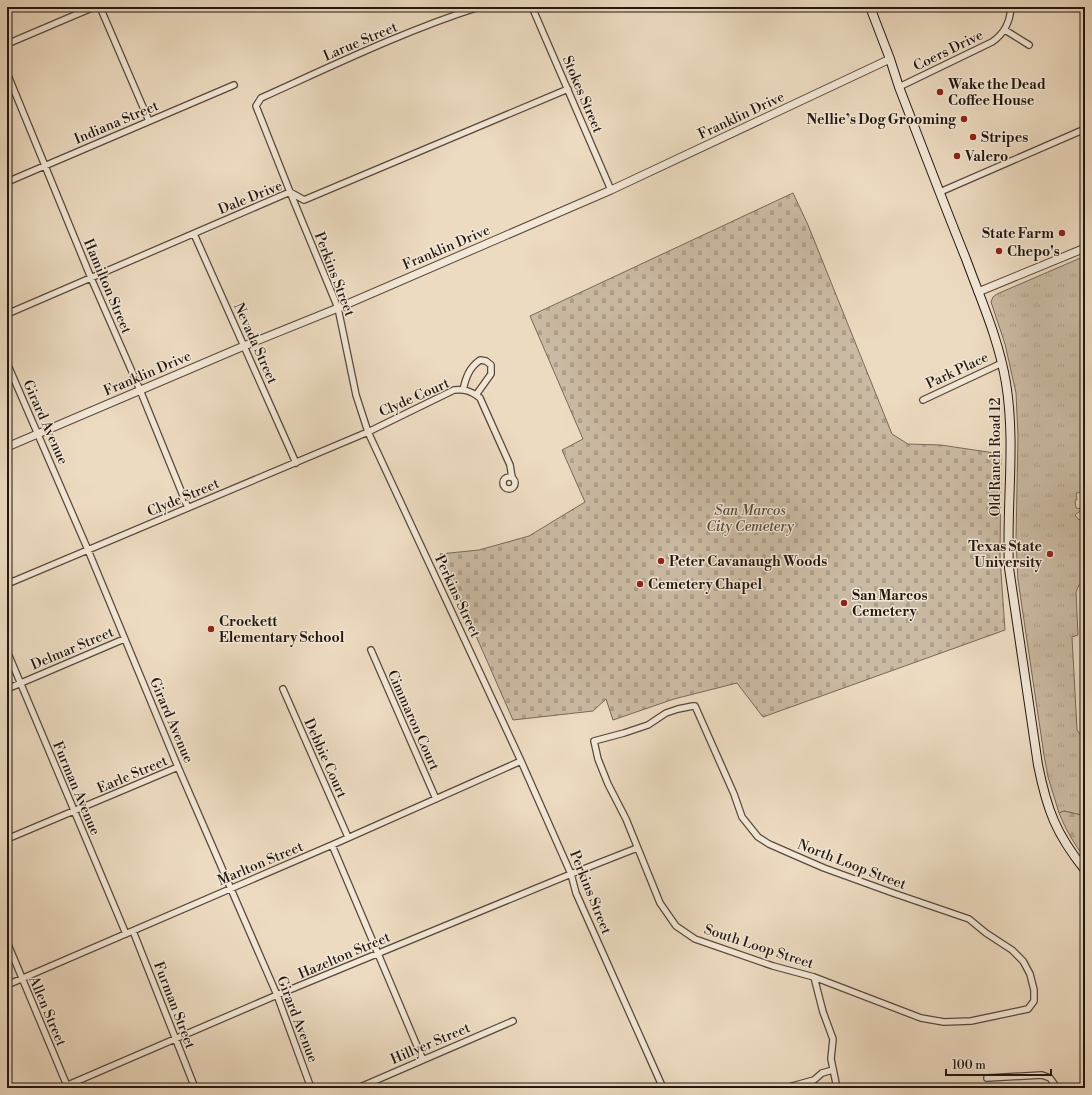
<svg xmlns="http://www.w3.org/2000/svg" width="1092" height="1095" font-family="'Libre Bodoni',serif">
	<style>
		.grass { fill: url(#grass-tufts); stroke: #77685a }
		.forest { fill: url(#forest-firs); stroke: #77685a }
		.cemetery { fill: url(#cemetery-stones); stroke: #77685a }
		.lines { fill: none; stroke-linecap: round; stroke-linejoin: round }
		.minor-casing { stroke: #56483c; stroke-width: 8 }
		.tertiary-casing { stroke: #56483c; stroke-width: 9 }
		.secondary-casing { stroke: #231710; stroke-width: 10 }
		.minor { stroke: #f3e8d7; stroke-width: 5.5 }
		.tertiary { stroke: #f3e8d7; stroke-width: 7 }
		.secondary { stroke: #f3e8d7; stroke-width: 8 }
		.poi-dot { fill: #8f2418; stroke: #f3e8d7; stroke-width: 1.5 }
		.labels { text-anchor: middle; stroke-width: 3; stroke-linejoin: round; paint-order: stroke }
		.street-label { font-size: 14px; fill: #231710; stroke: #f3e8d7 }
		.poi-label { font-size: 14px; font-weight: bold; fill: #231710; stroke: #f3e8d7; text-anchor: start }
		.park-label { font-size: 14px; font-style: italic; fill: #55483c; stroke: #f3e8d7 }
	</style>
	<defs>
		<pattern id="grass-tufts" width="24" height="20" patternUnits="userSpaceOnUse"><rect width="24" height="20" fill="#cbbaa3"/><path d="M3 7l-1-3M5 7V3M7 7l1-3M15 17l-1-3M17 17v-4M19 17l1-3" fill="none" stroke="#ae9f8b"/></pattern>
		<pattern id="forest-firs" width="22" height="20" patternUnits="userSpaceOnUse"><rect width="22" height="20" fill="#cbbaa3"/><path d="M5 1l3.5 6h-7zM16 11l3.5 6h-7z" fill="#ae9f8b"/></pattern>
		<pattern id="cemetery-stones" width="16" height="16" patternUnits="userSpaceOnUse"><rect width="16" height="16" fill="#cbbaa3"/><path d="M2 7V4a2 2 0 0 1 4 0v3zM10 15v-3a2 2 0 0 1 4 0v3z" fill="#ae9f8b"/></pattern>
	</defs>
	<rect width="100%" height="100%" fill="#eddbc1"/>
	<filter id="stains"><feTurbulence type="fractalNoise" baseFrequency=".005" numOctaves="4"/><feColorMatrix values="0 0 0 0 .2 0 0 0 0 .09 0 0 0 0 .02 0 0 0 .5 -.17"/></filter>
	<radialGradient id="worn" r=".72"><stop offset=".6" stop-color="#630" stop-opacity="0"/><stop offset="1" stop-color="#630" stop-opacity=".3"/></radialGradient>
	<!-- grass -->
	<path class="grass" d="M1085,256V492L1076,493L1077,500H1075L1076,508L1083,509L1075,515L1079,520L1085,515V517H1083L1084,526H1085V582L1079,585L1076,592L1078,635L1072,637L1077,730L1085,741V812L1081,815L1064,811L1059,813L1048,777L1044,755L1018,580L1016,540L1018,436L1016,393L1005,344L991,302L993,297L997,294Z"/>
	<!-- forest -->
	<path class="forest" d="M1064,811L1081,815L1085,812V858C1074,844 1066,830 1059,813Z"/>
	<!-- cemetery -->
	<path class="cemetery" d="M793,193L808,225L892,434L908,444L941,445L1001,454L1000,558L1005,630L763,717L737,683L674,699L613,720L606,699L593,711L513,720L440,554L479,550L529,536L585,502L562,450L583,439L530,316Z"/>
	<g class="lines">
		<!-- minor casing -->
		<g class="minor-casing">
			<path id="minor" d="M100,7L149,121
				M479,7C404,31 332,66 261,98L256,106L290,192L338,308L356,395L368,432L521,761L571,874L576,893L663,1088
				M532,7L611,190
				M1005,30L1029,45
				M7,44L94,7
				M7,73L91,278L140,390L188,508
				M899,87L992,42C1005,33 1010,22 1011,7
				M7,182L234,85
				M940,192L1085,129
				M194,234L296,463
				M7,314L290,192L304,200L568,89
				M7,363L88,550L178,767L277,995L311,1088
				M463,390C466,377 469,368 480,360L486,361L491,365V374L476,395
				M923,400L1002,363
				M503 483a6 6 0 1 1 12 0a6 6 0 1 1-12 0Z
				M7,584L368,432L454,390C465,389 471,391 480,398L510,465L512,477
				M371,650L436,799
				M7,651L126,934
				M7,689L124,639
				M283,689L348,837
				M693,706H695L734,794L742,817L758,837L769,844L794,855L824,868L893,893L969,919L986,933L1012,950L1023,961L1030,974L1034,990V1001L1028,1009L971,1021L944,1022L921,1018L814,977L773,966L695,939L676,926L660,903L626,819L608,784L598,759L594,741L624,733L648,725L666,713L678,709Z
				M7,839L178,767
				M332,845L423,1060
				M133,931L195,1088
				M7,942L68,1088
				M814,977L823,1012L833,1039L831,1059L837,1088
				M7,985L332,845L521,761
				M987,1078L1042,1075L1050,1078L1057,1088
				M61,1088L277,995L571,874L637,848
				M358,1088L513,1021
				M785,1088L814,1080L822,1073L833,1070"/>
		</g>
		<!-- tertiary casing -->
		<g class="tertiary-casing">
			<path id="tertiary" d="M978,292L1085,248
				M7,447L244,346L338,308L611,190L890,59"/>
		</g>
		<!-- secondary casing -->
		<g class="secondary-casing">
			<path id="secondary" d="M870,7L890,59L899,87C921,144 943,202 966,259C981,300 999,340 1006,383C1016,444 1006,506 1009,568L1038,765C1047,810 1056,834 1085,870"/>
		</g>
		<!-- minor -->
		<use href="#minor" class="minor"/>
		<!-- tertiary -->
		<use href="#tertiary" class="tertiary"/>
		<!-- secondary -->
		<use href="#secondary" class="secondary"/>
	</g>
	<!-- markers -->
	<g class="poi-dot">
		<circle cx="940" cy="92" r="4"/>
		<circle cx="964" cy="119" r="4"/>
		<circle cx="973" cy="137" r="4"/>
		<circle cx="957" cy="156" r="4"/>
		<circle cx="1062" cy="233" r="4"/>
		<circle cx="999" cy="251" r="4"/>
		<circle cx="1050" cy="554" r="4"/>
		<circle cx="661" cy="561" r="4"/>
		<circle cx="640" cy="584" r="4"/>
		<circle cx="844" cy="603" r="4"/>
		<circle cx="211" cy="629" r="4"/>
	</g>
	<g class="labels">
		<!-- street labels -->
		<g class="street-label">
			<text transform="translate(360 41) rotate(-23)" y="5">Larue Street</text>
			<text transform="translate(948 50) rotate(-26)" y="5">Coers Drive</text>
			<text transform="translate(583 94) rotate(67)" y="5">Stokes Street</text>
			<text transform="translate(741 115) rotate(-25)" y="5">Franklin Drive</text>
			<text transform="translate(116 122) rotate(-23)" y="5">Indiana Street</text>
			<text transform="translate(250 197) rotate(-22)" y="5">Dale Drive</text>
			<text transform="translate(446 247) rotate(-23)" y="5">Franklin Drive</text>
			<text transform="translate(335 274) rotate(69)" y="5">Perkins Street</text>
			<text transform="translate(108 286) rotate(67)" y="5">Hamilton Street</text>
			<text transform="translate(256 343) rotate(66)" y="5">Nevada Street</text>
			<text transform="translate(957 370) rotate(-25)" y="5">Park Place</text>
			<text transform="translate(147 373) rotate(-23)" y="5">Franklin Drive</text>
			<text transform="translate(414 397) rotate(-24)" y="5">Clyde Court</text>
			<text transform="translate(46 422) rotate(66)" y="5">Girard Avenue</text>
			<text transform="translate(995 457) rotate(-90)" y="5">Old Ranch Road 12</text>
			<text transform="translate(183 497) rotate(-23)" y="5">Clyde Street</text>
			<text transform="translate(458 596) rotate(65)" y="5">Perkins Street</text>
			<text transform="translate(72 648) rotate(-23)" y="5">Delmar Street</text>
			<text transform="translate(172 720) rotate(67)" y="5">Girard Avenue</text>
			<text transform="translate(414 720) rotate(66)" y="5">Cimmaron Court</text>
			<text transform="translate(326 758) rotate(66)" y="5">Debbie Court</text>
			<text transform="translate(132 774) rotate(-23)" y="5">Earle Street</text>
			<text transform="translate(77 788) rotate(67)" y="5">Furman Avenue</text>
			<text transform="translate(260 863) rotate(-23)" y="5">Marlton Street</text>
			<text transform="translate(852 864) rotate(21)" y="5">North Loop Street</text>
			<text transform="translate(591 892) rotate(68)" y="5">Perkins Street</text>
			<text transform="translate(759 946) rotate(18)" y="5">South Loop Street</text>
			<text transform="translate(344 955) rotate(-23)" y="5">Hazelton Street</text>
			<text transform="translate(175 1005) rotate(69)" y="5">Furman Street</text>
			<text transform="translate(48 1011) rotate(67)" y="5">Allen Street</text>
			<text transform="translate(298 1019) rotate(69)" y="5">Girard Avenue</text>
			<text transform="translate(430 1043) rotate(-23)" y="5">Hillyer Street</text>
		</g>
		<!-- poi labels -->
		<g class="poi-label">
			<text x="948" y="89">Wake the Dead<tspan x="948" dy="16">Coffee House</tspan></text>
			<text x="956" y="124" text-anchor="end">Nellie’s Dog Grooming</text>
			<text x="981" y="142">Stripes</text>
			<text x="965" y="161">Valero</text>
			<text x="1054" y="238" text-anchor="end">State Farm</text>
			<text x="1007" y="256">Chepo's</text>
			<text x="1042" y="551" text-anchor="end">Texas State<tspan x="1042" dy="16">University</tspan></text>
			<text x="669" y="566">Peter Cavanaugh Woods</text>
			<text x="648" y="589">Cemetery Chapel</text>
			<text x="852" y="600">San Marcos<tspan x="852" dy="16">Cemetery</tspan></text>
			<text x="219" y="626">Crockett<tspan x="219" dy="16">Elementary School</tspan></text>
		</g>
		<!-- park labels -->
		<g class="park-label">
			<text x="750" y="515">San Marcos<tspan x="750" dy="16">City Cemetery</tspan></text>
		</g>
	</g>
	<!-- margin -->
	<rect width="1092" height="1095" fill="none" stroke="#eddbc1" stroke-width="24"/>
	<rect x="8" y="8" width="1076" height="1079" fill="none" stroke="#231710" stroke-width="2"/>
	<rect x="12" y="12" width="1068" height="1071" fill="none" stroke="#231710"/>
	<!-- scale -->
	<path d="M946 1069v6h105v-6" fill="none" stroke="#231710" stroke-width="2"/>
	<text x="952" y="1069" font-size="12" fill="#231710" stroke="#f3e8d7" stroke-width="3" paint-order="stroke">100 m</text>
	<rect width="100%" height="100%" filter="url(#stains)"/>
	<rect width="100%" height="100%" fill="url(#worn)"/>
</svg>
